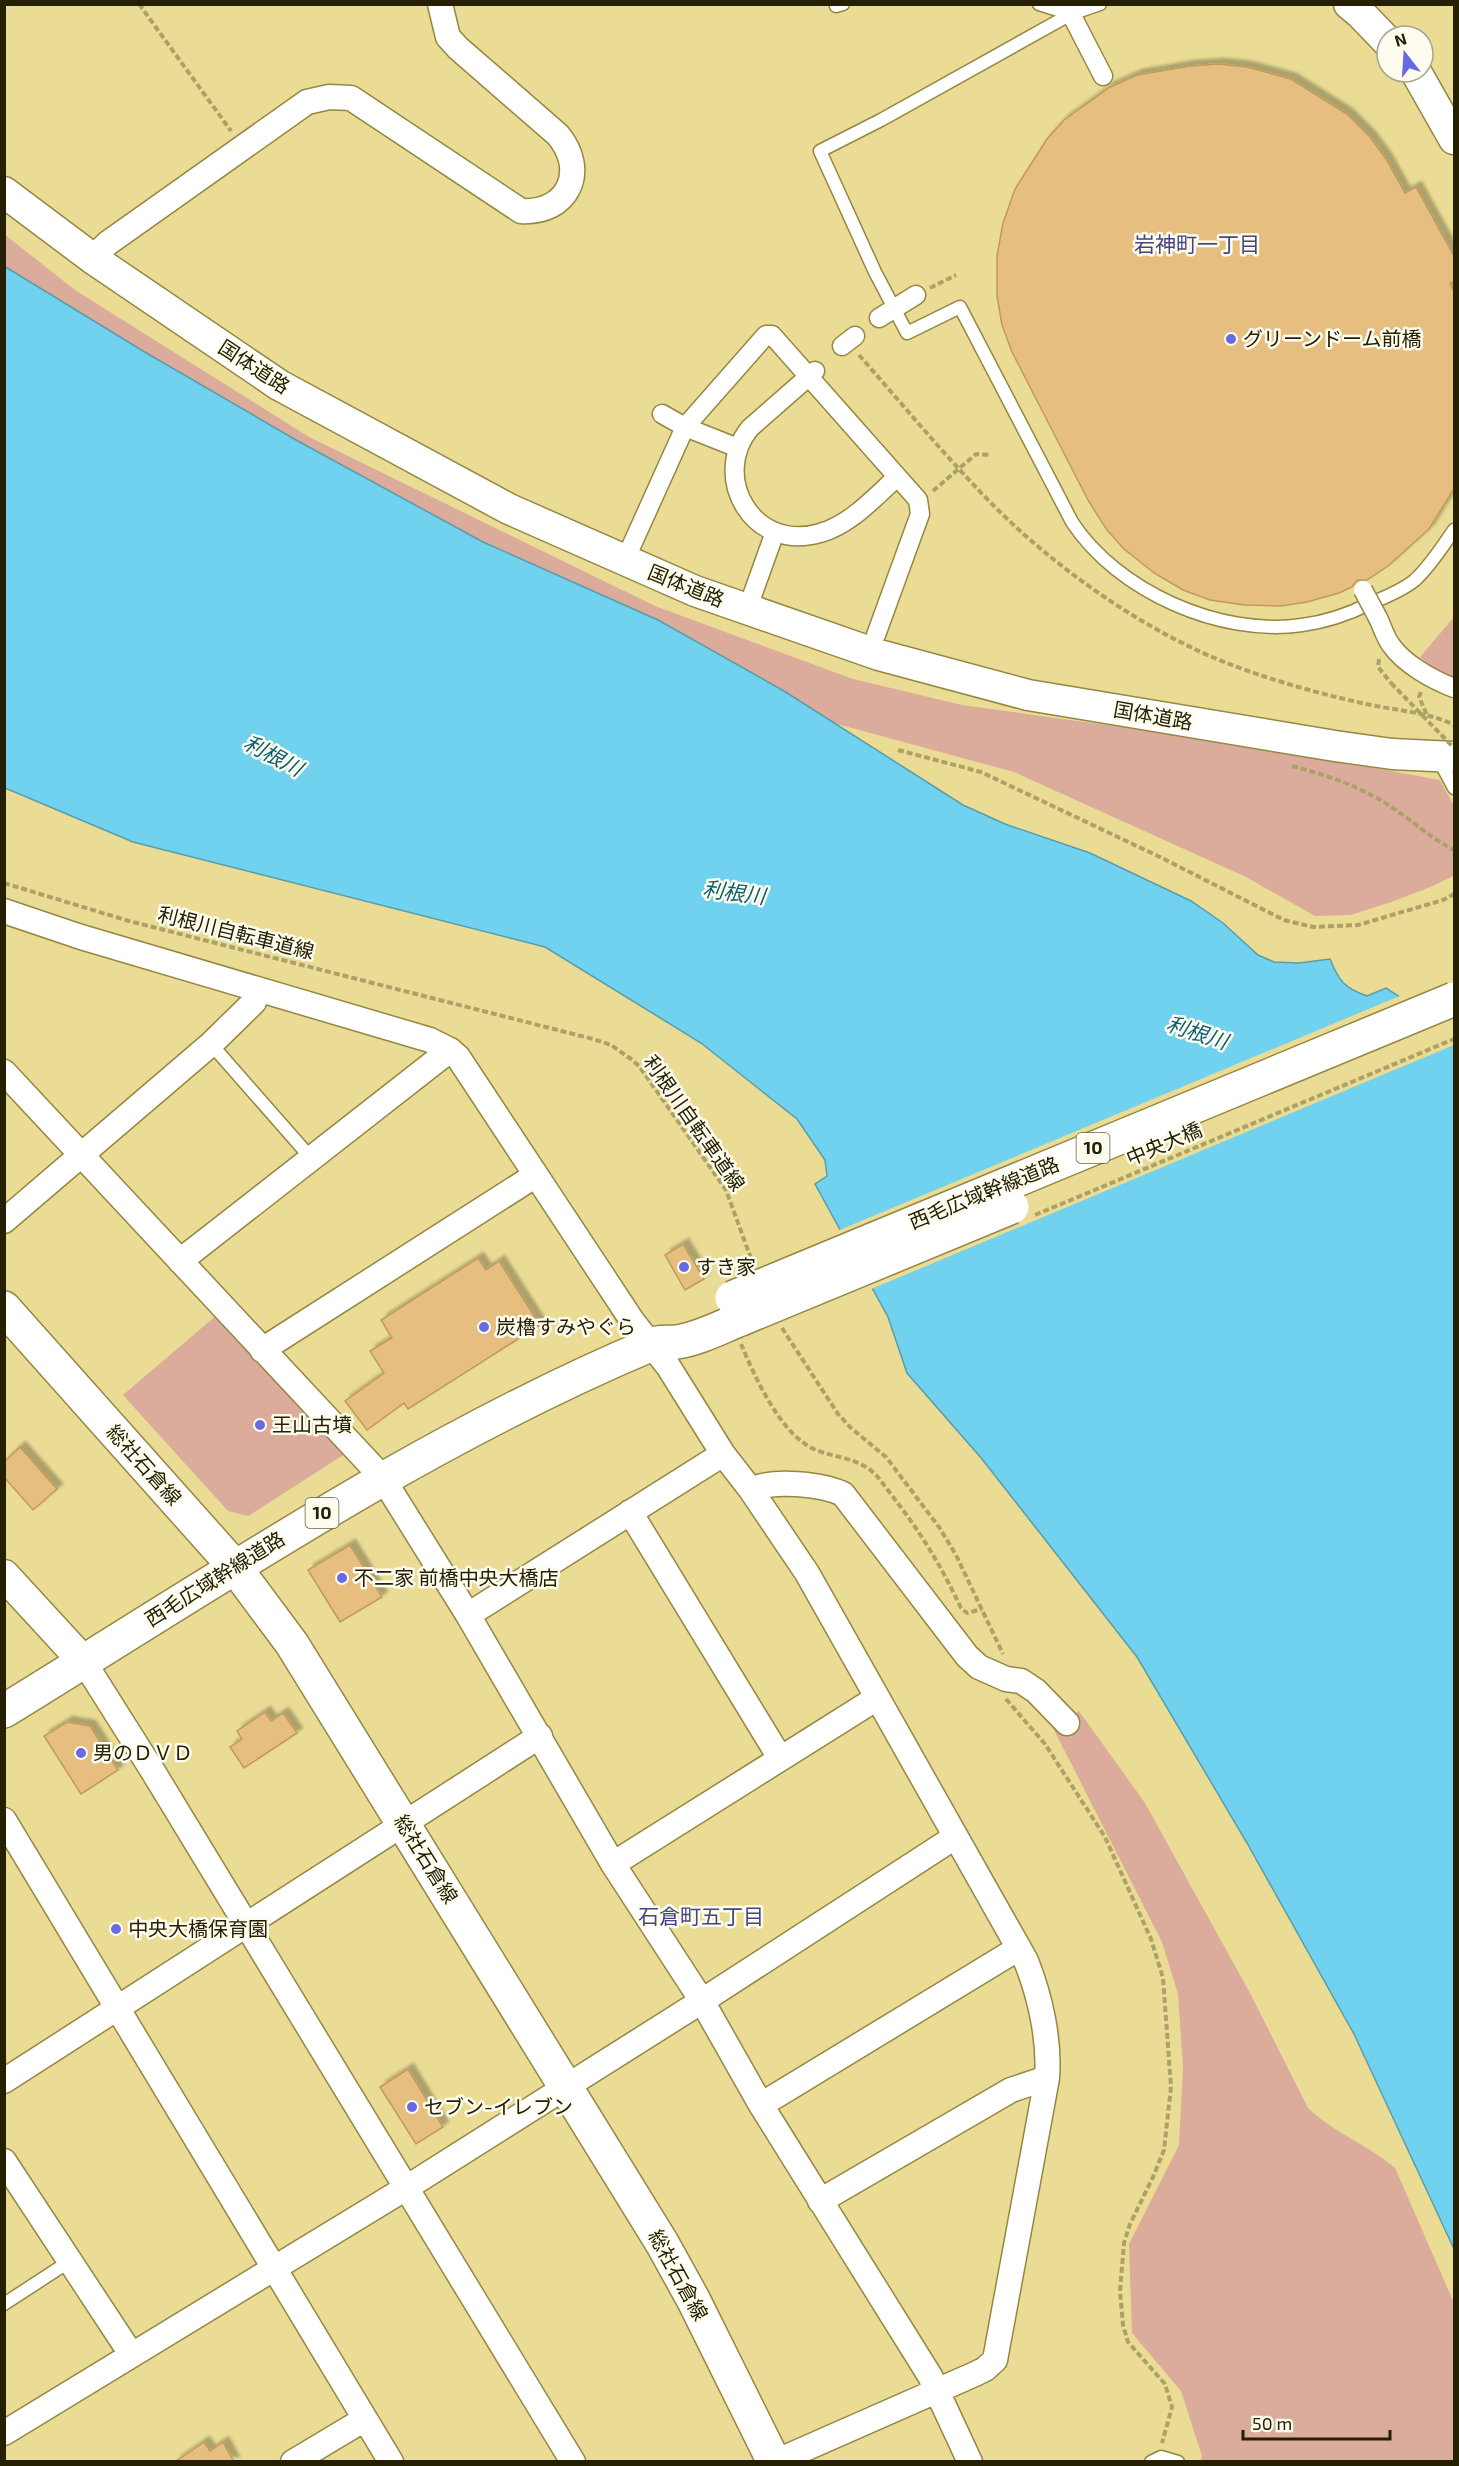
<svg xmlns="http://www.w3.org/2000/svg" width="1459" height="2466" font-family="'Exo 2','Noto Sans JP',sans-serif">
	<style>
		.green { fill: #dbab9c }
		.water { fill: #70d2ee; stroke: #5a9da8; stroke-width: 1.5 }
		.pier { fill: #eadc94 }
		.building { fill: #e6bf80; stroke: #c0995c; stroke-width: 1.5; filter: url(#shadow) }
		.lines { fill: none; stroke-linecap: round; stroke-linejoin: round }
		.service-casing { stroke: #958742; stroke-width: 15 }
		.pedestrian-casing { stroke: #958742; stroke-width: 21 }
		.minor-casing { stroke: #958742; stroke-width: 27 }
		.tertiary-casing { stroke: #958742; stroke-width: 33 }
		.secondary-casing { stroke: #958742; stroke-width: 36 }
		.primary-casing { stroke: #958742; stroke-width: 36 }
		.path { stroke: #aca166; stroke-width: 4; stroke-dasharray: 6 3; stroke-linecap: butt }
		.service { stroke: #fff; stroke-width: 12 }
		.pedestrian { stroke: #fff; stroke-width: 18 }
		.minor { stroke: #fff; stroke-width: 24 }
		.tertiary { stroke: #fff; stroke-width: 30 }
		.secondary { stroke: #fff; stroke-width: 33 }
		.primary { stroke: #fff; stroke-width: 33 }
		.pedestrian-bridge-casing { stroke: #958742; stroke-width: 21; stroke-linecap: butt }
		.primary-bridge-casing { stroke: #958742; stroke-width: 36; stroke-linecap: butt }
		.path-bridge { stroke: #aca166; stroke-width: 4; stroke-dasharray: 6 3; stroke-linecap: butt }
		.pedestrian-bridge { stroke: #fff; stroke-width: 18 }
		.primary-bridge { stroke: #fff; stroke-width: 33 }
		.poi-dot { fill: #676ae3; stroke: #fefcee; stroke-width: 2 }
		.labels { text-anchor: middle; stroke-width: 5; stroke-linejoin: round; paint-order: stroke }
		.shield { fill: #fefcee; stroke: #66624a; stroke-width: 1.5 }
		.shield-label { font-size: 18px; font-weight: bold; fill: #252003 }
		.poi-label { font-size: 20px; fill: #252003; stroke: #fefcee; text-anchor: start }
		.street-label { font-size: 20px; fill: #252003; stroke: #fefcee }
		.neighbourhood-label { font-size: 21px; fill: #424683; stroke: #fefcee }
		.water-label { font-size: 21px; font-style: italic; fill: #0a5f72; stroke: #fefcee }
	</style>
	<defs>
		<filter id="shadow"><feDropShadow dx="5.5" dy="-5.5" stdDeviation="1.5" flood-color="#0004"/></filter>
	</defs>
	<rect width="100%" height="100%" fill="#eadc94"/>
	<!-- green -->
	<path class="green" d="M4,234L75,290L309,437L655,606L853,679L962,705L1250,745L1440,780L1453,804L1454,816V872L1453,876L1433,886L1394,901L1351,915L1315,916L1246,877L1014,772L837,724L658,620L483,542L296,440L143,351L5,266Z
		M1454,617V677L1432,668L1420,657Z
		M218,1314L348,1452L248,1516L228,1511L123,1395Z
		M1079,1711L1145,1803L1251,1995L1308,2108C1333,2132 1368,2145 1395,2168L1454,2303V2461H1201L1202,2456L1181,2391L1132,2333L1129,2244L1179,2145L1183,2067L1178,1994L1162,1942L1053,1728Z"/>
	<!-- water -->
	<path class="water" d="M4,266L143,351L296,440L483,542L658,620L784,691L963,805L1005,824L1090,853L1191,901L1223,923L1258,955L1274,962L1299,963L1330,959C1339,981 1344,988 1367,996L1386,988L1454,1032V2249L1354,2034L1247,1843L1137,1657L982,1459L907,1373L888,1317L815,1184L827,1176L825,1160L797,1119L701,1043L545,947L133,842L5,788Z"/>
	<!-- pier -->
	<path class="pier" d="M1402,995L1454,1028V1045L869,1290L837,1231Z"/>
	<!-- building -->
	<path class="building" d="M1219,64L1247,67L1291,79L1347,114L1370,137L1386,159L1405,193L1416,187L1455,258V281L1450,283L1455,294V487L1429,529L1388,566L1367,580H1357L1352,587L1339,593L1307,602L1281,606L1244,605L1210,600L1183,590L1154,573L1124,549L1107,530L1089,502L1012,352L1002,325L997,296V256L1003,223L1015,189L1047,139L1064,120L1110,87L1137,75L1190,66Z
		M683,1244L704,1279L685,1290L665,1255Z
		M478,1258L486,1270L499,1261L540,1325L408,1409L404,1403L367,1430L345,1401L384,1373L370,1351L392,1338L381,1320Z
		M20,1447L57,1489L33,1510L4,1477V1462Z
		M350,1545L382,1597L340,1622L308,1570Z
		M265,1712L271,1721L283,1713L297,1733L244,1768L230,1747L242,1739L237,1731Z
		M67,1722L90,1726L118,1770L81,1794L44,1736Z
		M408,2069L443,2127L416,2144L380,2087Z
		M204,2442L210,2451L223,2442L234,2462H175Z"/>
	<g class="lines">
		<!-- service casing -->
		<g class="service-casing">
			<path id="service" d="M1039,4L1071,14
				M1100,4L1071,14L881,120L820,151L875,272L907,333L960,307L1072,522C1117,591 1220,637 1302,625C1326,622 1349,614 1371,603C1386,597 1403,590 1415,580C1431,565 1442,547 1454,530
				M836,6L843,4
				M1438,758L1454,788
				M211,1044L311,1158
				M4,2304L70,2261
				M1151,2462L1161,2457L1178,2462"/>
		</g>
		<!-- pedestrian casing -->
		<g class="pedestrian-casing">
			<path id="pedestrian" d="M1071,14L1103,76
				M879,318L916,295
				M842,346L855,336
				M815,371L750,428C710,477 753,553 820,533C850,525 875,497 897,477
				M662,414L685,427L738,448
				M630,549L685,427L766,335H772L918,500L920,514L876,635
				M752,596L775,532
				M1378,618C1382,626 1385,637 1391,645C1404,664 1433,680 1454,688"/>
		</g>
		<!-- minor casing -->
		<g class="minor-casing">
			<path id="minor" d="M92,258L108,243L307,102L329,97L351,98L521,211C568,214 588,171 558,135L458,48L448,37L440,4
				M4,911L81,937L430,1040L450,1050L458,1057L633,1322L668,1366L723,1454L751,1490L807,1573L1026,1961C1040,1996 1050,2040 1047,2078L995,2360L985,2369L975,2374L775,2462
				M4,1072L382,1477L468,1615L613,1864L702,2001L761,2105L930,2376L970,2462
				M4,1221L211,1044L254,1002L256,990
				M180,1261L450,1050
				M262,1350L536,1175
				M751,1490C772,1479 822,1484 843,1494L967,1656L979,1667L1006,1679L1021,1681L1036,1691L1067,1723
				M630,1512L780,1758
				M468,1615L723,1454
				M84,1662L154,1773L573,2462
				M4,1820L391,2462
				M613,1864L877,1698
				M4,2081L540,1736
				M761,2105L1019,1948
				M4,2161L131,2354
				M820,2201L1011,2090L1047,2078
				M4,2433L406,2188L702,2001L955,1837
				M293,2462L365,2419"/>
		</g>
		<!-- tertiary casing -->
		<g class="tertiary-casing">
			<path id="tertiary" d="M1349,4L1361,14L1387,41
				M1416,72L1454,139
				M4,192L92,258L279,385L509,509L695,591L879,655L1028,695L1335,746L1392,754L1454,757
				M4,1575L84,1662"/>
		</g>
		<!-- secondary casing -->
		<g class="secondary-casing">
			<path id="secondary" d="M4,1308L234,1566L292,1644L662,2243L693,2299L774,2462"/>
		</g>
		<!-- primary casing -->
		<g class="primary-casing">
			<path id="primary" d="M4,1711C216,1581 420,1442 650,1345C658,1341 668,1343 677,1342C698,1339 721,1327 741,1319"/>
		</g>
		<!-- path -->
		<path class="path" d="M139,4L231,131
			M930,288L956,275
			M859,355C903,405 945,456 992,504C1055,568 1147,633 1232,665C1277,682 1324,695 1371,705C1399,711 1428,712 1454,725
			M933,491L976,454L991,455
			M1379,659L1378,667L1391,683
			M1421,692L1419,697L1427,715
			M898,750L981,772L1160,857L1284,920L1313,927L1358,925L1443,900L1454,894
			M1292,766C1327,775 1359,786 1390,806C1411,820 1432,839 1454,850
			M4,883L129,921L593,1039L611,1045L631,1059L639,1066L663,1100L726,1190L753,1264
			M782,1328L838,1414L851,1428L886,1457L939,1527L956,1555L1003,1654
			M741,1344C755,1377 781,1436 816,1450C837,1458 858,1458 875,1474C884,1484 892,1496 900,1506C926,1541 942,1568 961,1608L967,1613L982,1609
			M1006,1699L1045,1744L1105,1837L1151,1939L1163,1978L1171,2087L1164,2150L1153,2177L1130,2224L1124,2243L1120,2291L1123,2325L1128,2342L1165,2384L1172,2407L1162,2443"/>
		<!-- service -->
		<use href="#service" class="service"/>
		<!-- pedestrian -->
		<use href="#pedestrian" class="pedestrian"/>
		<!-- minor -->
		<use href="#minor" class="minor"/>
		<!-- tertiary -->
		<use href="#tertiary" class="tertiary"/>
		<!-- secondary -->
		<use href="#secondary" class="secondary"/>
		<!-- primary -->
		<use href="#primary" class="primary"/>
		<!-- pedestrian-bridge casing -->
		<g class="pedestrian-bridge-casing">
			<path id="pedestrian-bridge" d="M1363,590L1378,618"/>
		</g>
		<!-- primary-bridge casing -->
		<g class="primary-bridge-casing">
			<path id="primary-bridge" d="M732,1298L1454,999
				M741,1319L1012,1207"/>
		</g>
		<!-- path-bridge -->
		<path class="path-bridge" d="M1391,683L1454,748
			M1035,1215L1454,1039"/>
		<!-- pedestrian-bridge -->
		<use href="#pedestrian-bridge" class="pedestrian-bridge"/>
		<!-- primary-bridge -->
		<use href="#primary-bridge" class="primary-bridge"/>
	</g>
	<!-- markers -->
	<g class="poi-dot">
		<circle cx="1231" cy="339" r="6"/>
		<circle cx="684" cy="1267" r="6"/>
		<circle cx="484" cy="1327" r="6"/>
		<circle cx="260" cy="1425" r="6"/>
		<circle cx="342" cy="1578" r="6"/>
		<circle cx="81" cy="1753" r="6"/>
		<circle cx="116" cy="1929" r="6"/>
		<circle cx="412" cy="2107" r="6"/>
	</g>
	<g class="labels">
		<!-- shield labels -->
		<g class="shield">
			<rect x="1076.5" y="1133" width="33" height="30" rx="4.5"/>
			<rect x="305.5" y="1498" width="33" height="30" rx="4.5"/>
		</g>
		<g class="shield-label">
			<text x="1093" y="1154">10</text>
			<text x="322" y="1519">10</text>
		</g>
		<!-- poi labels -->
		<g class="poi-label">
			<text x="1243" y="346">グリーンドーム前橋</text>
			<text x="696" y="1274">すき家</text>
			<text x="496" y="1334">炭櫓すみやぐら</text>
			<text x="272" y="1432">王山古墳</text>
			<text x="354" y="1585">不二家 前橋中央大橋店</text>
			<text x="93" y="1760">男のＤＶＤ</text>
			<text x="128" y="1936">中央大橋保育園</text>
			<text x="424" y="2114">セブン-イレブン</text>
		</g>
		<!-- street labels -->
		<g class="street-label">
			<text transform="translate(254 367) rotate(33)" y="7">国体道路</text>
			<text transform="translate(686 586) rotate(22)" y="7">国体道路</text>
			<text transform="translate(1153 716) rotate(10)" y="7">国体道路</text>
			<text transform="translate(236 933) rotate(14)" y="7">利根川自転車道線</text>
			<text transform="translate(694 1123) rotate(55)" y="7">利根川自転車道線</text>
			<text transform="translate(1164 1144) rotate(-23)" y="7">中央大橋</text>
			<text transform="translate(984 1193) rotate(-22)" y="7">西毛広域幹線道路</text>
			<text transform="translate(144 1465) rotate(48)" y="7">総社石倉線</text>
			<text transform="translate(215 1579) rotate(-32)" y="7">西毛広域幹線道路</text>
			<text transform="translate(426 1859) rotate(58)" y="7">総社石倉線</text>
			<text transform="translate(678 2275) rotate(61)" y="7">総社石倉線</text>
		</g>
		<!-- neighbourhood labels -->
		<g class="neighbourhood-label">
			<text x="1197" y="252">岩神町一丁目</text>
			<text x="701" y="1924">石倉町五丁目</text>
		</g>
		<!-- water labels -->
		<g class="water-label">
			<text transform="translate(273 756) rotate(28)" y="7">利根川</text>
			<text transform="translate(734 893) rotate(7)" y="7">利根川</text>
			<text transform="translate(1197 1033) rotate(18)" y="7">利根川</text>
		</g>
	</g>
	<!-- border -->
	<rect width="1459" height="2466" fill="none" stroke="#252003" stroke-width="12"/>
	<!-- north arrow -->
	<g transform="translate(1405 54) rotate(343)"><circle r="28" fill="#fefcee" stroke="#a7a490" stroke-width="1.5"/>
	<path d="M0-4.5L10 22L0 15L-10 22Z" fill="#676ae3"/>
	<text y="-9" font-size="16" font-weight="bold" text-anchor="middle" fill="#252003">N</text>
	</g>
	<!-- scale -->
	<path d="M1243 2430v9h147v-9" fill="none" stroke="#252003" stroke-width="3"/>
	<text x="1252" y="2430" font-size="18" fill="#252003" stroke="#fefcee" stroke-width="4.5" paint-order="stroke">50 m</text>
</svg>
